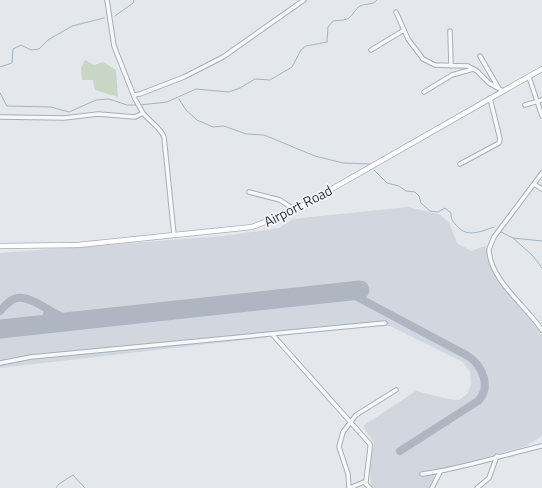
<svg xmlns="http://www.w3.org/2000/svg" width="542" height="488" font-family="'Titillium Web',sans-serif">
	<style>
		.built { fill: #d2d6de }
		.green { fill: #c9d6c5 }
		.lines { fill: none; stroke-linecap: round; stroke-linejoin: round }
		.stream { stroke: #9fb4cc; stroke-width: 1 }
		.taxiway { stroke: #b0b6c1; stroke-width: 8 }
		.runway { stroke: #b0b6c1; stroke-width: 19 }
		.street-casing { stroke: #a9aeb7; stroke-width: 5.5 }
		.secondary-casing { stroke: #a9aeb7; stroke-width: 6 }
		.street { stroke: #f7f8fa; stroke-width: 3.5 }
		.secondary { stroke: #fff; stroke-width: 4.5 }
		.labels { text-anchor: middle; stroke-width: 3.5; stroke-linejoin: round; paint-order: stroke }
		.street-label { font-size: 14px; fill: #2b3445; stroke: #f4f6f9 }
	</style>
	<rect width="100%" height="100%" fill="#e4e7ec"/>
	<!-- built -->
	<path class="built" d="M407,207L439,214L449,222L457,243L471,251L485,246L491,264L503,285L542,334V436L526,446L438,471L434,476L431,488H372L369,466L374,443L363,426L416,391L448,399L459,400L467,394L471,385L470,372L463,362L390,326H364L0,368V253L224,236L279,228L293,219Z"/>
	<!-- green -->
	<path class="green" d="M85,60L94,65L103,62L116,70L118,97L95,90L93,80H82L81,68Z"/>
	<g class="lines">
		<!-- stream -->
		<path class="stream" d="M115,16L133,3L134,0
			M0,67L12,63L13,49L21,45L31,50L39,49L48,40L72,26L104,18
			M0,93L7,106L51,107L69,112L96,100L109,99L127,105H137
			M179,99L186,110L197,120L213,127L224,126L246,134L264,135L315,156L343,163L370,164
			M140,105L167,102L196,89L229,92L240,88L255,79L270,80L292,67L301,50L306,46L327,42L328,27L333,21C338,20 344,21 349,18C353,15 355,9 360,6C366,3 372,6 377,0
			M374,170L387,183L399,186L406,191L415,192L419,196L421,203L430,211L438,212L445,208L451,213C451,220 453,222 458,227C468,238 482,231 494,227
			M501,232L513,238L542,241
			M513,238L533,256L542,268
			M56,488L59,484L73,475L85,488"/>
		<!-- taxiway -->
		<path class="taxiway" d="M346,291L468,356C482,365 492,387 478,401L400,451
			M0,311C5,306 10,299 17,298C33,295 56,318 73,321
			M39,325L45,321L48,310
			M0,327L3,329"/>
		<!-- runway -->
		<path class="runway" d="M0,329L360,290"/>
		<!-- street casing -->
		<g class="street-casing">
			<path id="street" d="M396,12L408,39L423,59L435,65L468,66L477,71L489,83L503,91
				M450,31L451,66
				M371,50L404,30
				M480,56L498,87
				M529,77L542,116
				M424,92L452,75L473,69
				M134,95L140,94L184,77L223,57L304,0
				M525,105L542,100
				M143,113C150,122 160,127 164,137L174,235
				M0,117L64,118L98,114L135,117L143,113L135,99L114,46L107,0
				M460,164L499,143L500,139L490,98
				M542,173L494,237L489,249C489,279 527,307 542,330
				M534,184L542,189
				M249,192L280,200L295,210
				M272,334L370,444C371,447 366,476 366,483
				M0,363L31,357L385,323
				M422,474C462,469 502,455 542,446
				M349,488L348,474L339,447L343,432L356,415L396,390
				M349,488L364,482L370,488
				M432,488L440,472
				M477,488L489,478L497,456"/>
		</g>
		<!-- secondary casing -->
		<g class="secondary-casing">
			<path id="secondary" d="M0,246L78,245L252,227L295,210L542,69"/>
		</g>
		<!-- street -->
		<use href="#street" class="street"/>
		<!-- secondary -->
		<use href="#secondary" class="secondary"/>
	</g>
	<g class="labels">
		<!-- street labels -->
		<g class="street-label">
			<text transform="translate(298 206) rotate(-27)" y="5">Airport Road</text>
		</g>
	</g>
</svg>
